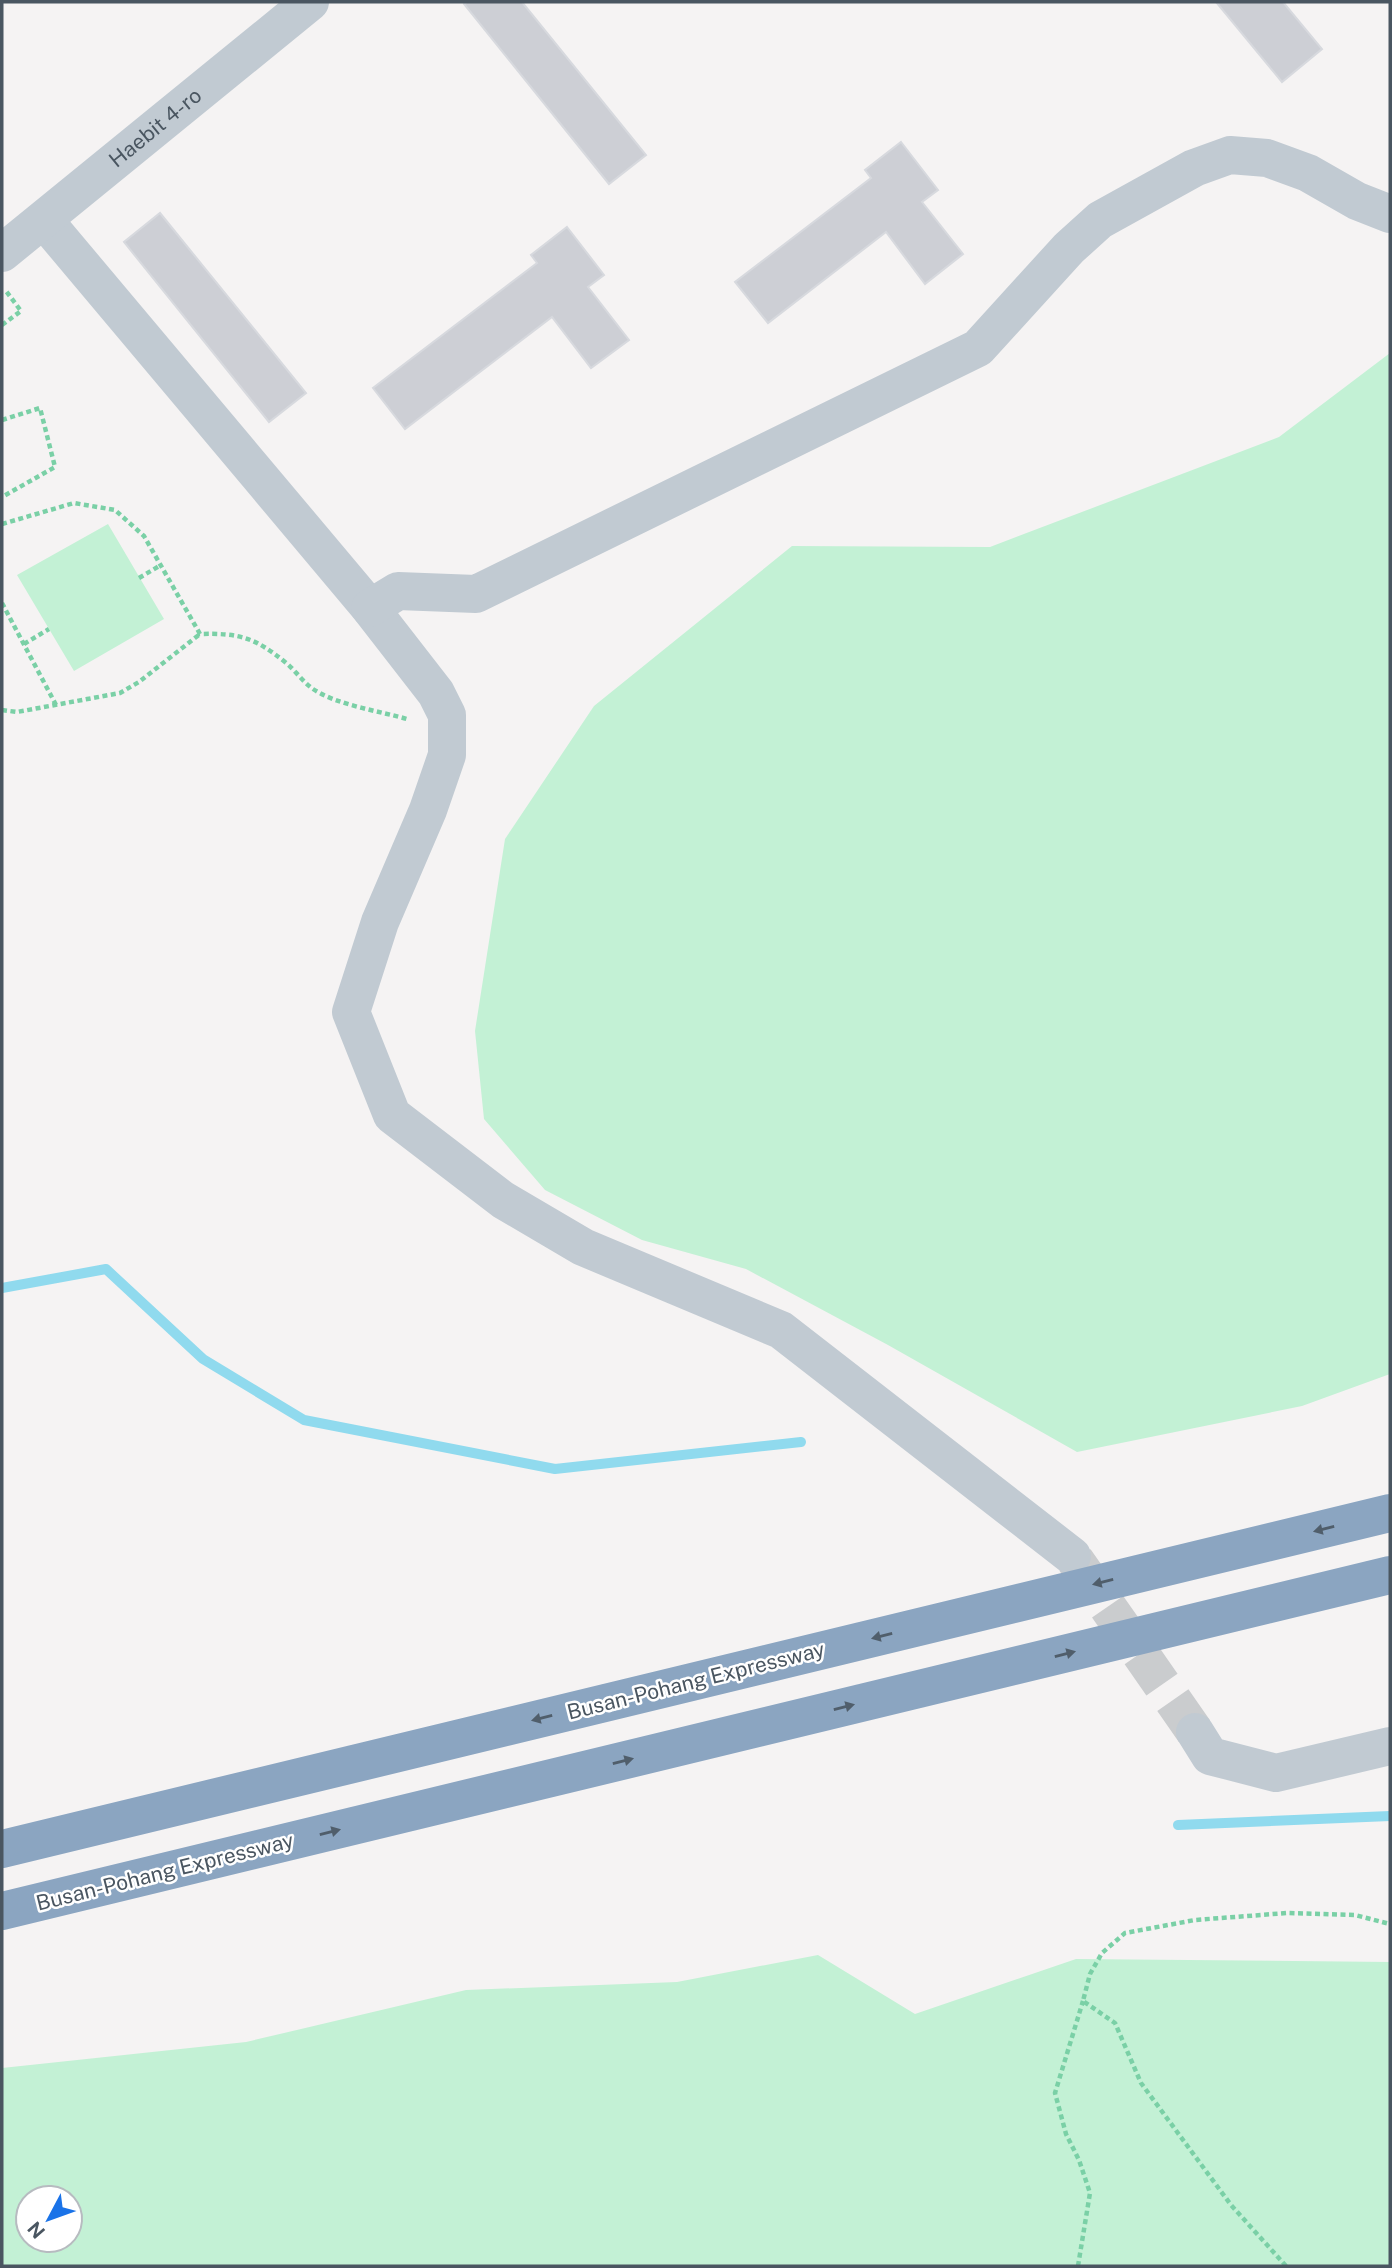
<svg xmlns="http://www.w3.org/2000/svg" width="1392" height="2268" font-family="'Public Sans',sans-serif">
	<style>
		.green { fill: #c3f1d5; fill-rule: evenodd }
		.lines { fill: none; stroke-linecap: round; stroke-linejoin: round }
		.stream { stroke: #90daee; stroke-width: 10 }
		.building { fill: #cdcfd5; stroke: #d7d9de; stroke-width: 2 }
		.minor-tunnel { stroke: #caccce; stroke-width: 38; stroke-dasharray: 38 19; stroke-linecap: butt }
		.path { stroke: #7ad0a6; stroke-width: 4.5; stroke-dasharray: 5 3.5; stroke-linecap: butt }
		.minor { stroke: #c1cad2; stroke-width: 38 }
		.highway { stroke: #8ba5c1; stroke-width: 38 }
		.oneway { fill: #505e6b }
		.labels { text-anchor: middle; stroke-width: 5; stroke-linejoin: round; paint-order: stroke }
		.street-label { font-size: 21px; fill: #4a5661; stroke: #fff }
	</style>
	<rect width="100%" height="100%" fill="#f5f3f3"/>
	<!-- green -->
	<path class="green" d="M1390,353V1374L1302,1406L1077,1452L888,1345L746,1269L642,1240L545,1190L484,1119L475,1031L505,839L594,706L792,546L990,547L1279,437Z
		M108,524L164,619L74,671L17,575Z
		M818,1955L915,2014L1076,1959L1390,1962V2266H2V2068L246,2042L466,1990L677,1982ZM28,2198H70V2240H28Z"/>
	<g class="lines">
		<!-- stream -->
		<path class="stream" d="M2,1288L106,1269L203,1359L304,1420L555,1469L801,1442
			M1178,1825L1390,1816"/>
	</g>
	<!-- building -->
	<path class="building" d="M467,2H522L646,155L609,184L464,4Z
		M1216,2H1283L1322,49L1282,82Z
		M901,142L938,190L922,202L963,254L925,284L886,232L768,323L735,282L871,178L865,170Z
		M160,213L306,393L269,422L124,242Z
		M567,227L604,275L588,287L629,340L591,368L552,317L405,429L373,388L537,263L531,255Z"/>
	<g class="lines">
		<!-- minor-tunnel -->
		<path class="minor-tunnel" d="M1075,1560L1195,1732"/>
		<!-- path -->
		<path class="path" d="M2,325L21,311L6,291
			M2,420L40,408L55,467L2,497
			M2,524L74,503L115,510L144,536L200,634C239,633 254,637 285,662C295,670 303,682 313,689C337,705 379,711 407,719
			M139,578L161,565
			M2,603L56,705
			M24,644L49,629
			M2,710L17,712L120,693L139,682L200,634
			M1078,2266L1090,2193L1079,2160L1066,2134L1055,2093L1083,2001
			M1286,2266L1231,2205L1141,2083L1115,2023L1083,2001L1090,1974L1102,1953L1125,1933L1195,1920L1287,1913L1355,1915L1390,1924"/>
		<!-- minor -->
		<g class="minor">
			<path d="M44,220L370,608L436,693L447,715V755L428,810L380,922L351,1012L392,1115L503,1200L583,1247L781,1330L1072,1556"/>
			<path id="s1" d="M2,253L310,2"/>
			<path d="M370,608L398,591L476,594L978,348L1069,248L1100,220L1194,168L1230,155L1267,158L1308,173L1357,201L1390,214"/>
			<path d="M1195,1732L1210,1756L1276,1773L1390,1746"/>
		</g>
		<!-- highway -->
		<path class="highway" d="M2,1849L1390,1513
			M2,1911L1390,1575"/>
	</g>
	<!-- one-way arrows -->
	<defs><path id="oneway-solid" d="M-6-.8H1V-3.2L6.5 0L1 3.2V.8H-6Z" transform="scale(1.75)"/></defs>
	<g class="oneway">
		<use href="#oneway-solid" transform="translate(1324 1529) rotate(166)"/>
		<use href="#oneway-solid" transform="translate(1103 1582) rotate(166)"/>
		<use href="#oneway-solid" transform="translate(882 1636) rotate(166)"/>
		<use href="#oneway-solid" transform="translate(1065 1654) rotate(-14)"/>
		<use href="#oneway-solid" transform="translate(844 1707) rotate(-14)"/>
		<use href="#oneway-solid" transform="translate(542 1718) rotate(166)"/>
		<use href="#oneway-solid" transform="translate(623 1761) rotate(-14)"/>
		<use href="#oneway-solid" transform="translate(330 1832) rotate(-14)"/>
	</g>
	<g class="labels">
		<!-- street labels -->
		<g class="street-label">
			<text dy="7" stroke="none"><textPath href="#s1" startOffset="198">Haebit 4-ro</textPath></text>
			<text transform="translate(696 1681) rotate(-14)" y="7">Busan-Pohang Expressway</text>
			<text transform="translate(165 1872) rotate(-14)" y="7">Busan-Pohang Expressway</text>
		</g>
	</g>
	<!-- border -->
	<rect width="1392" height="2268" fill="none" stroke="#4a5661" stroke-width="7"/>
	<!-- north arrow -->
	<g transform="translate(49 2219) rotate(229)"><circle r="33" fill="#ffffff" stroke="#b7bbc0" stroke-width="2"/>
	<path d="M0-5L12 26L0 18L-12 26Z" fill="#1a73e8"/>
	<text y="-10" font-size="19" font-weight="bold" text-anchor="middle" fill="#4a5661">N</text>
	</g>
</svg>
